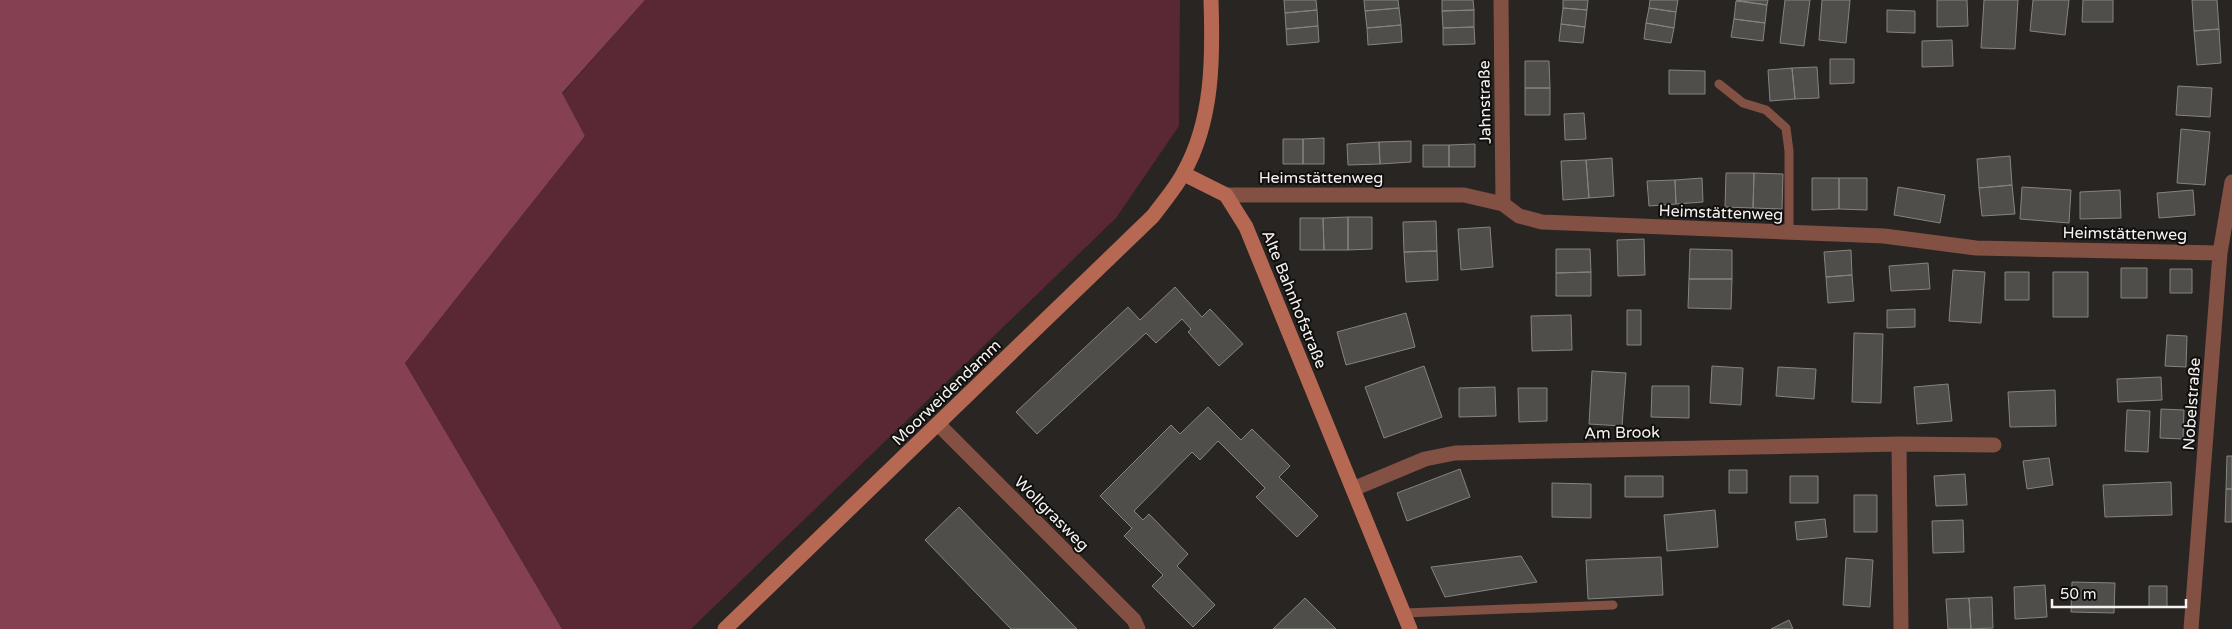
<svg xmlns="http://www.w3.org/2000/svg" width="2232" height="629" font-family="'Varela Round',sans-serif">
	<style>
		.green { fill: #5a2734 }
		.forest { fill: #854152 }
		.building { fill: #4f4e4a; stroke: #858580 }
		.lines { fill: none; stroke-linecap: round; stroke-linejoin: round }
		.lane { stroke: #825144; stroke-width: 9 }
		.street { stroke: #825144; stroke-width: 15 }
		.secondary { stroke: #b66852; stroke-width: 15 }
		.labels { text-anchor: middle; stroke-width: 4; stroke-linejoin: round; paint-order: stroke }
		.street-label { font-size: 16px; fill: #f5f3f1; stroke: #100f0d }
	</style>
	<rect width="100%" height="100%" fill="#282522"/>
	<!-- green -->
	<path class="green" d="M645,0H1180L1179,126L1116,218L691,629H562L405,363L585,136L562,94Z"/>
	<!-- forest -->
	<path class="forest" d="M0,0H645L562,93L585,136L405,363L562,629H0Z"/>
	<!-- building -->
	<path class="building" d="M1284,0H1316L1317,10L1285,13Z
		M1364,0H1398L1399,8L1365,11Z
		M1442,0H1473L1474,10L1442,11Z
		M1563,0H1588L1587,10L1563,8Z
		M1650,0H1678L1676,12L1649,8Z
		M1736,0H1768L1767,5Z
		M1785,0H1810L1804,46L1780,43Z
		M1822,0H1850L1846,43L1819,40Z
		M1937,0H1967L1968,26L1937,27Z
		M1984,0H2018L2015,49L1981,48Z
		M2033,0H2069L2065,35L2030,31Z
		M2083,0H2113V22H2082Z
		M2192,0H2217L2219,29L2194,31Z
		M1736,1L1767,5L1765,23L1734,19Z
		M1399,8L1401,25L1367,28L1365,11Z
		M1563,8L1587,10L1585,27L1561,24Z
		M1649,8L1676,12L1674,28L1646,23Z
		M1317,10L1318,26L1286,29L1285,13Z
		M1474,10V27L1443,28L1442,11Z
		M1887,10L1915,11V33L1887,32Z
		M1734,19L1765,23L1763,41L1731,37Z
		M1646,23L1674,28L1671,43L1644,39Z
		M1561,24L1585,27L1583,43L1559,41Z
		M1401,25L1402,42L1368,45L1367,28Z
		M1318,26L1319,42L1287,45L1286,29Z
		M1474,27L1475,44L1443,45V28Z
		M2219,29L2221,63L2197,65L2194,31Z
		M1952,40L1953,66L1922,67V41Z
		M1830,59H1854V83L1830,84Z
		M1525,61H1549L1550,88H1525Z
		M1817,67L1819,98L1795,99L1792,68Z
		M1792,68L1795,99L1770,101L1768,70Z
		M1669,70L1705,71V94H1669Z
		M2178,86L2212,88L2210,117L2176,115Z
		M1525,88H1550V115H1525Z
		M1584,113L1586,139L1565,140L1564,114Z
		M2181,129L2210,132L2205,185L2177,183Z
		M1324,138V164H1303V139Z
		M1283,139H1303V164H1283Z
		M1411,141V162L1380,164L1379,142Z
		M1379,142L1380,164L1348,165L1347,144Z
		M1475,144V167H1449V145Z
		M1423,145H1449V167H1423Z
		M2010,156L2012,185L1979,188L1977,159Z
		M1612,158L1614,196L1589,198L1586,160Z
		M1586,160L1589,198L1563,200L1561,161Z
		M1726,173H1754L1753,208L1725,207Z
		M1754,173L1783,174L1782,209L1753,208Z
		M1702,178L1703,202L1676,204L1675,180Z
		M1812,178H1839V209L1812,210Z
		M1839,178H1867V210L1839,209Z
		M1675,180L1676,204L1649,206L1647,181Z
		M2012,185L2015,214L1982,216L1979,188Z
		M1898,187L1945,195L1940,223L1894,215Z
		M2022,187L2071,190L2069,223L2020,219Z
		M2120,190L2121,218L2080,219V192Z
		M2193,190L2195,215L2159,218L2157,193Z
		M1348,217V250H1324L1323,218Z
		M1348,217H1372V249L1348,250Z
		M1300,218H1323L1324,250H1300Z
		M1436,221L1437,251L1404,252L1403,222Z
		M1490,227L1493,267L1461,270L1458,229Z
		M1644,239L1645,275L1618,276L1617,240Z
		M1556,249H1590L1591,272L1556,273Z
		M1690,249L1732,250V279H1689Z
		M1851,250L1852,275L1826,277L1824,252Z
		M1437,251L1438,280L1406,282L1404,252Z
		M1928,263L1930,289L1891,291L1889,266Z
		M2121,268H2147V298H2121Z
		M2170,269H2192V293H2170Z
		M1953,270L1985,272L1981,323L1949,321Z
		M1591,272V296H1556V273Z
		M2005,272H2029V300H2005Z
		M2053,272H2088V317H2053Z
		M1852,275L1854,301L1828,303L1826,277Z
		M1689,279H1732L1731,309L1688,308Z
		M1175,287L1202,317L1210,309L1243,344L1219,366L1188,332L1191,329L1182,319L1156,343L1146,333L1037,434L1016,412L1128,307L1140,320Z
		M1915,309V327L1887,328V310Z
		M1627,310H1641V345H1627Z
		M1406,313L1415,347L1346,365L1337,332Z
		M1571,315L1572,350L1532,351L1531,316Z
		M1854,333L1883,334L1881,403L1852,402Z
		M2167,335L2187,336L2186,367L2165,366Z
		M1424,366L1442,417L1384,438L1365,387Z
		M1712,366L1743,368L1741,405L1710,403Z
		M1778,367L1816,369L1814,399L1776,396Z
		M1592,371L1626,373L1622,426L1589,424Z
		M2161,377L2162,400L2118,402L2117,379Z
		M1948,384L1952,421L1917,424L1914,387Z
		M1652,386H1689V418L1651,417Z
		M1495,387L1496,416L1459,417V388Z
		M1518,388H1547V421L1519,422Z
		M2055,390L2056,426L2010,427L2008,392Z
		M1208,407L1241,440L1252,429L1290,466L1279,477L1318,516L1297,537L1256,497L1265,488L1218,441L1200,460L1192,452L1134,511L1143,520L1149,514L1188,554L1177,566L1215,605L1193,627L1152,586L1163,575L1124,536L1132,528L1100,496L1171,425L1180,434Z
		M2161,409L2184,410L2183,439L2160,438Z
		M2127,410L2150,411L2148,452L2125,451Z
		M2227,456H2232V489H2226Z
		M2049,458L2053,485L2027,489L2023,461Z
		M1460,469L1470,497L1407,521L1397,493Z
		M1729,470H1747V493H1729Z
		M1965,474L1967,505L1936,506L1934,476Z
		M1625,476H1663V497H1625Z
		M1790,476H1818V503H1790Z
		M2171,482L2172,515L2105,517L2103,485Z
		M1552,483L1591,484V518L1552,517Z
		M2226,489H2232V522H2225Z
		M1854,495H1877V532H1854Z
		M959,507L1077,629H1011L925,540Z
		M1715,510L1718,547L1667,551L1664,515Z
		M1825,519L1827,537L1797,540L1795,522Z
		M1963,520L1964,552L1933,553L1932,521Z
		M1521,556L1537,582L1445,597L1431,567Z
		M1661,557L1663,595L1588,599L1586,560Z
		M1846,558L1873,560L1870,607L1843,605Z
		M2072,582L2115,583L2114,613L2071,612Z
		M2045,585L2047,617L2015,619L2014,587Z
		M2149,586H2167V607H2149Z
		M1992,597L1993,628L1971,629L1969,598Z
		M1305,598L1336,629H1273Z
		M1969,598L1971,629H1948L1946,599Z
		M1789,620L1793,629H1771Z"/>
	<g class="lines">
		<!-- lane -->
		<path class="lane" d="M1719,84L1743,103L1766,110L1786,128L1789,151V232
			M1404,613L1613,605"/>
		<!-- street -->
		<path class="street" d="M1501,0L1503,204
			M1226,195H1464L1503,204L1519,216L1542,222L1884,236L1976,248L2220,253
			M938,424L1134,620L1138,629
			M1899,444L1901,629
			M1353,489L1425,459L1455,453L1899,444L1994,445
			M2191,629L2220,253L2232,182"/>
		<!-- secondary -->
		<path class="secondary" d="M1184,174L1226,195L1246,227L1410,629
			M725,629L1153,216C1163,202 1176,188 1184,172C1213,120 1213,58 1211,0"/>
	</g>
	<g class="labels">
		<!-- street labels -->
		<g class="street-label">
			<text transform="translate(1484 102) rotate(-91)" y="6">Jahnstraße</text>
			<text x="1321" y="183">Heimstättenweg</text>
			<text transform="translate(1721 212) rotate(2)" y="6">Heimstättenweg</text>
			<text transform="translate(2125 233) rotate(1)" y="6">Heimstättenweg</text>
			<text transform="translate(1295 299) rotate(68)" y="6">Alte Bahnhofstraße</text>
			<text transform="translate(946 392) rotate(-44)" y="6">Moorweidendamm</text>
			<text transform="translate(2191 404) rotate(-86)" y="6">Nobelstraße</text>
			<text transform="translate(1622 432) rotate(-1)" y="6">Am Brook</text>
			<text transform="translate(1052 513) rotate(45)" y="6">Wollgrasweg</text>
		</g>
	</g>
	<!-- scale -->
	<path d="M2052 599v8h134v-8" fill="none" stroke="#f5f3f1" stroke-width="2.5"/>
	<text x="2060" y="599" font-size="15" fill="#f5f3f1" stroke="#100f0d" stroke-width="4" paint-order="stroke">50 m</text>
</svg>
